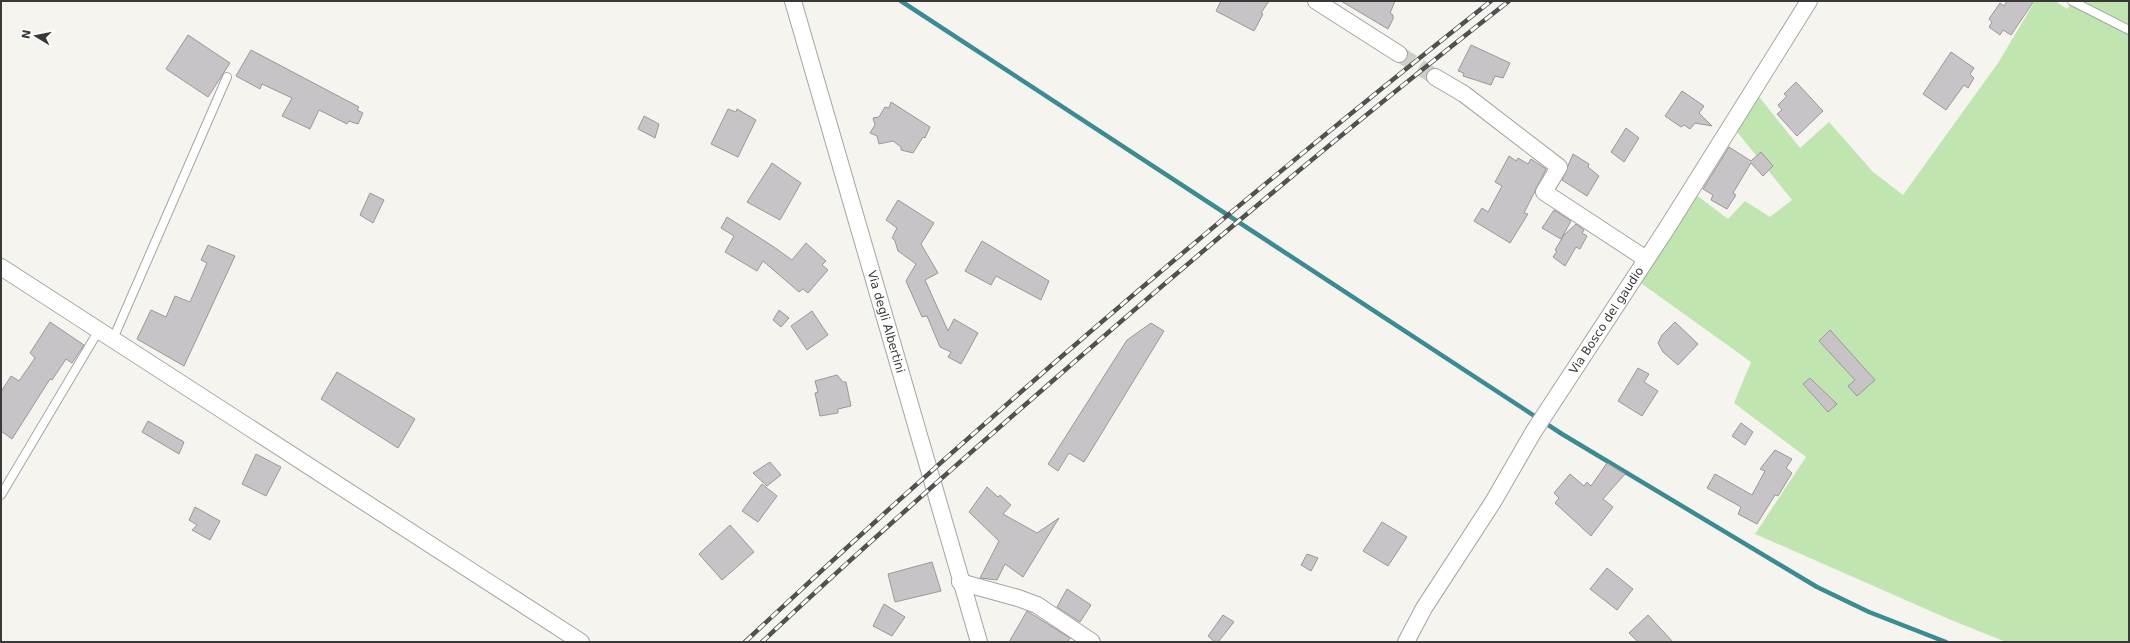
<svg xmlns="http://www.w3.org/2000/svg" width="2130" height="643" font-family="'DejaVu Sans',sans-serif">
	<style>
		.green { fill: #c1e5b0 }
		.lines { fill: none; stroke-linecap: round; stroke-linejoin: round }
		.stream { stroke: #3c8b92; stroke-width: 4.5 }
		.building { fill: #c7c3c6; stroke: #9b979a }
		.street-tunnel { stroke: #cfcfca; stroke-width: 16; stroke-dasharray: 16 8; stroke-linecap: butt }
		.lane-casing { stroke: #a5a4a0; stroke-width: 10 }
		.street-casing { stroke: #a5a4a0; stroke-width: 18 }
		.lane { stroke: #fff; stroke-width: 8 }
		.street { stroke: #fff; stroke-width: 16 }
		.rail-casing { stroke: #51514f; stroke-width: 4.5 }
		.rail { stroke: #fff; stroke-width: 3; stroke-dasharray: 9; stroke-linecap: butt }
		.labels { text-anchor: middle; stroke-width: 3.5; stroke-linejoin: round; paint-order: stroke }
		.street-label { font-size: 12px; fill: #393937; stroke: #fff }
	</style>
	<rect width="100%" height="100%" fill="#f5f4ef"/>
	<!-- green -->
	<path class="green" d="M2035,1H2055L2067,9L2073,1H2129V642H2006L1951,620L1755,534L1806,457L1734,403L1751,362L1638,281L1695,194L1728,219L1745,201L1770,217L1792,200L1734,128L1756,93L1800,148L1829,122L1873,172L1903,195L1998,63Z"/>
	<g class="lines">
		<!-- stream -->
		<path class="stream" d="M901,1L1562,434L1817,587L1869,612L1946,642"/>
	</g>
	<!-- building -->
	<path class="building" d="M1221,1H1269L1261,13L1263,14L1254,31L1216,11Z
		M1341,1H1395L1390,13L1393,15V19L1388,29Z
		M2007,1H2034L2011,35L2003,30L2000,35L1989,27L1992,22L1989,19L2000,3L2004,6Z
		M188,35L230,63L208,97L166,69Z
		M1471,45L1510,63L1503,78L1495,76L1491,85L1463,76L1464,73L1458,71Z
		M251,50L359,107L357,110L363,113L358,124L349,121L347,124L319,110L310,129L282,116L292,98L262,84L260,89L236,76Z
		M1951,52L1974,68L1970,74L1974,78L1968,88L1964,85L1946,110L1923,94Z
		M1796,82L1823,111L1797,136L1777,114L1782,110L1778,105L1787,96L1784,94Z
		M1682,91L1704,106L1699,113L1712,126L1695,123L1690,129L1684,125L1681,127L1665,116Z
		M891,102L930,127L925,138L923,137L913,153L901,150V147L893,141L879,144L877,136L870,133L875,125L873,118L879,117L885,107L889,108Z
		M728,109L736,112L737,109L756,120L738,157L711,144Z
		M644,116L659,124L655,138L638,129Z
		M1626,128L1639,138L1624,162L1611,152Z
		M1729,147L1751,161L1761,152L1773,166L1763,176L1751,163L1733,193L1736,195L1727,209L1711,200L1713,195L1703,189Z
		M1573,154L1589,164L1588,167L1599,176L1587,196L1562,180Z
		M1509,156L1516,161L1518,158L1528,164L1531,159L1546,169L1524,213L1528,214L1510,243L1474,221L1482,208L1488,212L1502,186L1495,182Z
		M772,163L801,183L780,220L747,202Z
		M370,193L384,200L373,223L360,215Z
		M898,200L934,223L921,244L938,273L925,280L948,331L954,319L978,333L961,364L948,357L951,352L940,347L927,316L922,317L906,281L916,264L898,251L895,241L892,238L897,228L886,220Z
		M1554,210L1571,221L1561,239L1542,228Z
		M727,217L774,247L792,260L806,243L826,261L822,265L828,270L808,293L803,289L799,292L763,261L757,271L725,252L734,236L721,228Z
		M1576,224L1584,230L1582,233L1587,236L1580,249L1576,247L1565,266L1553,257L1557,251L1555,250L1564,235Z
		M982,241L1049,281L1041,300L996,276L991,285L965,271Z
		M208,245L235,256L184,366L137,339L151,310L166,317L175,296L190,302L207,263L201,260Z
		M779,310L789,318L781,327L773,320Z
		M812,311L828,335L807,350L791,326Z
		M50,322L84,345L72,363L66,359L52,380L50,379L12,439L1,431V392L11,376L19,381L35,358L30,353Z
		M1675,322L1698,344L1678,365L1663,352L1658,343L1662,335Z
		M1151,323L1164,331L1084,462L1069,453L1058,471L1048,464L1052,458L1127,340Z
		M1830,330L1875,380L1857,396L1848,386L1855,380L1819,341Z
		M1638,368L1649,374L1644,382L1658,391L1642,416L1618,401Z
		M337,372L415,419L398,448L321,399Z
		M837,375L843,382H846L851,406L838,409V413L820,416L815,393L818,392L815,381Z
		M1810,378L1837,404L1828,412L1803,384Z
		M148,421L184,442L179,454L142,432Z
		M1741,423L1753,432L1745,445L1732,436Z
		M1775,450L1792,459L1786,468L1792,473L1778,496L1775,495L1757,524L1738,514L1741,507L1707,488L1715,474L1752,495L1765,471L1760,469Z
		M256,454L281,467L266,496L242,484Z
		M770,462L781,475L767,486L753,473Z
		M1607,463L1625,474L1603,499L1613,507L1591,536L1555,503L1559,498L1554,493L1570,474L1584,486L1587,482L1591,486Z
		M762,484L777,496L758,522L742,511Z
		M987,487L998,497L1000,495L1011,505L1003,514L1037,533L1059,518L1023,577L1005,564L997,580L980,578L999,541L969,512Z
		M195,507L220,521L210,540L192,530L197,525L189,520Z
		M1382,522L1407,537L1388,566L1363,551Z
		M730,525L754,552L722,580L699,554Z
		M1307,554L1318,558L1311,571L1301,565Z
		M932,562L941,591L895,602L888,574Z
		M1607,568L1633,589L1617,610L1590,589Z
		M1067,589L1091,605L1080,622L1057,607Z
		M884,604L905,617L892,636L873,626Z
		M1027,611L1070,638L1067,642H1009Z
		M1223,615L1234,622L1218,642H1215L1208,636Z
		M1648,615L1673,642H1638L1629,633Z"/>
	<g class="lines">
		<!-- street-tunnel -->
		<path class="street-tunnel" d="M1399,54L1435,77"/>
		<!-- lane casing -->
		<g class="lane-casing">
			<path id="lane" d="M2072,1L2129,30
				M113,339L227,77
				M1,495L99,330"/>
		</g>
		<!-- street casing -->
		<g class="street-casing">
			<g id="street">
				<path id="s1" d="M793,1L979,642"/>
				<path d="M1316,1L1399,54"/>
				<path d="M1435,77L1464,94L1559,167L1544,192L1646,259"/>
				<path d="M1,267L581,642"/>
				<path d="M960,582L1018,598L1037,605L1092,642"/>
				<path id="s2" d="M1406,642L1424,608L1493,502L1534,431L1667,228L1809,1"/>
			</g>
		</g>
		<!-- lane -->
		<use href="#lane" class="lane"/>
		<!-- street -->
		<use href="#street" class="street"/>
		<!-- rail casing -->
		<g class="rail-casing">
			<path id="rail" d="M745,642C984,417 1234,205 1491,1
				M762,642C853,556 947,473 1041,391C1194,257 1349,126 1509,1"/>
		</g>
		<!-- rail -->
		<use href="#rail" class="rail"/>
	</g>
	<g class="labels">
		<!-- street labels -->
		<g class="street-label">
			<text dy="4" stroke="none"><textPath href="#s2" startOffset="379">Via Bosco del gaudio</textPath></text>
			<text dy="4" stroke="none"><textPath href="#s1" startOffset="334">Via degli Albertini</textPath></text>
		</g>
	</g>
	<!-- border -->
	<rect width="2130" height="643" fill="none" stroke="#393937" stroke-width="4"/>
	<!-- north arrow -->
	<g transform="translate(36 36) rotate(280)" stroke="#ffffff" stroke-width="3" paint-order="stroke">
	<path d="M0-3L7 15L0 10L-7 15Z" fill="#393937"/>
	<text y="-6" font-size="11" font-weight="bold" text-anchor="middle" fill="#393937">N</text>
	</g>
</svg>
